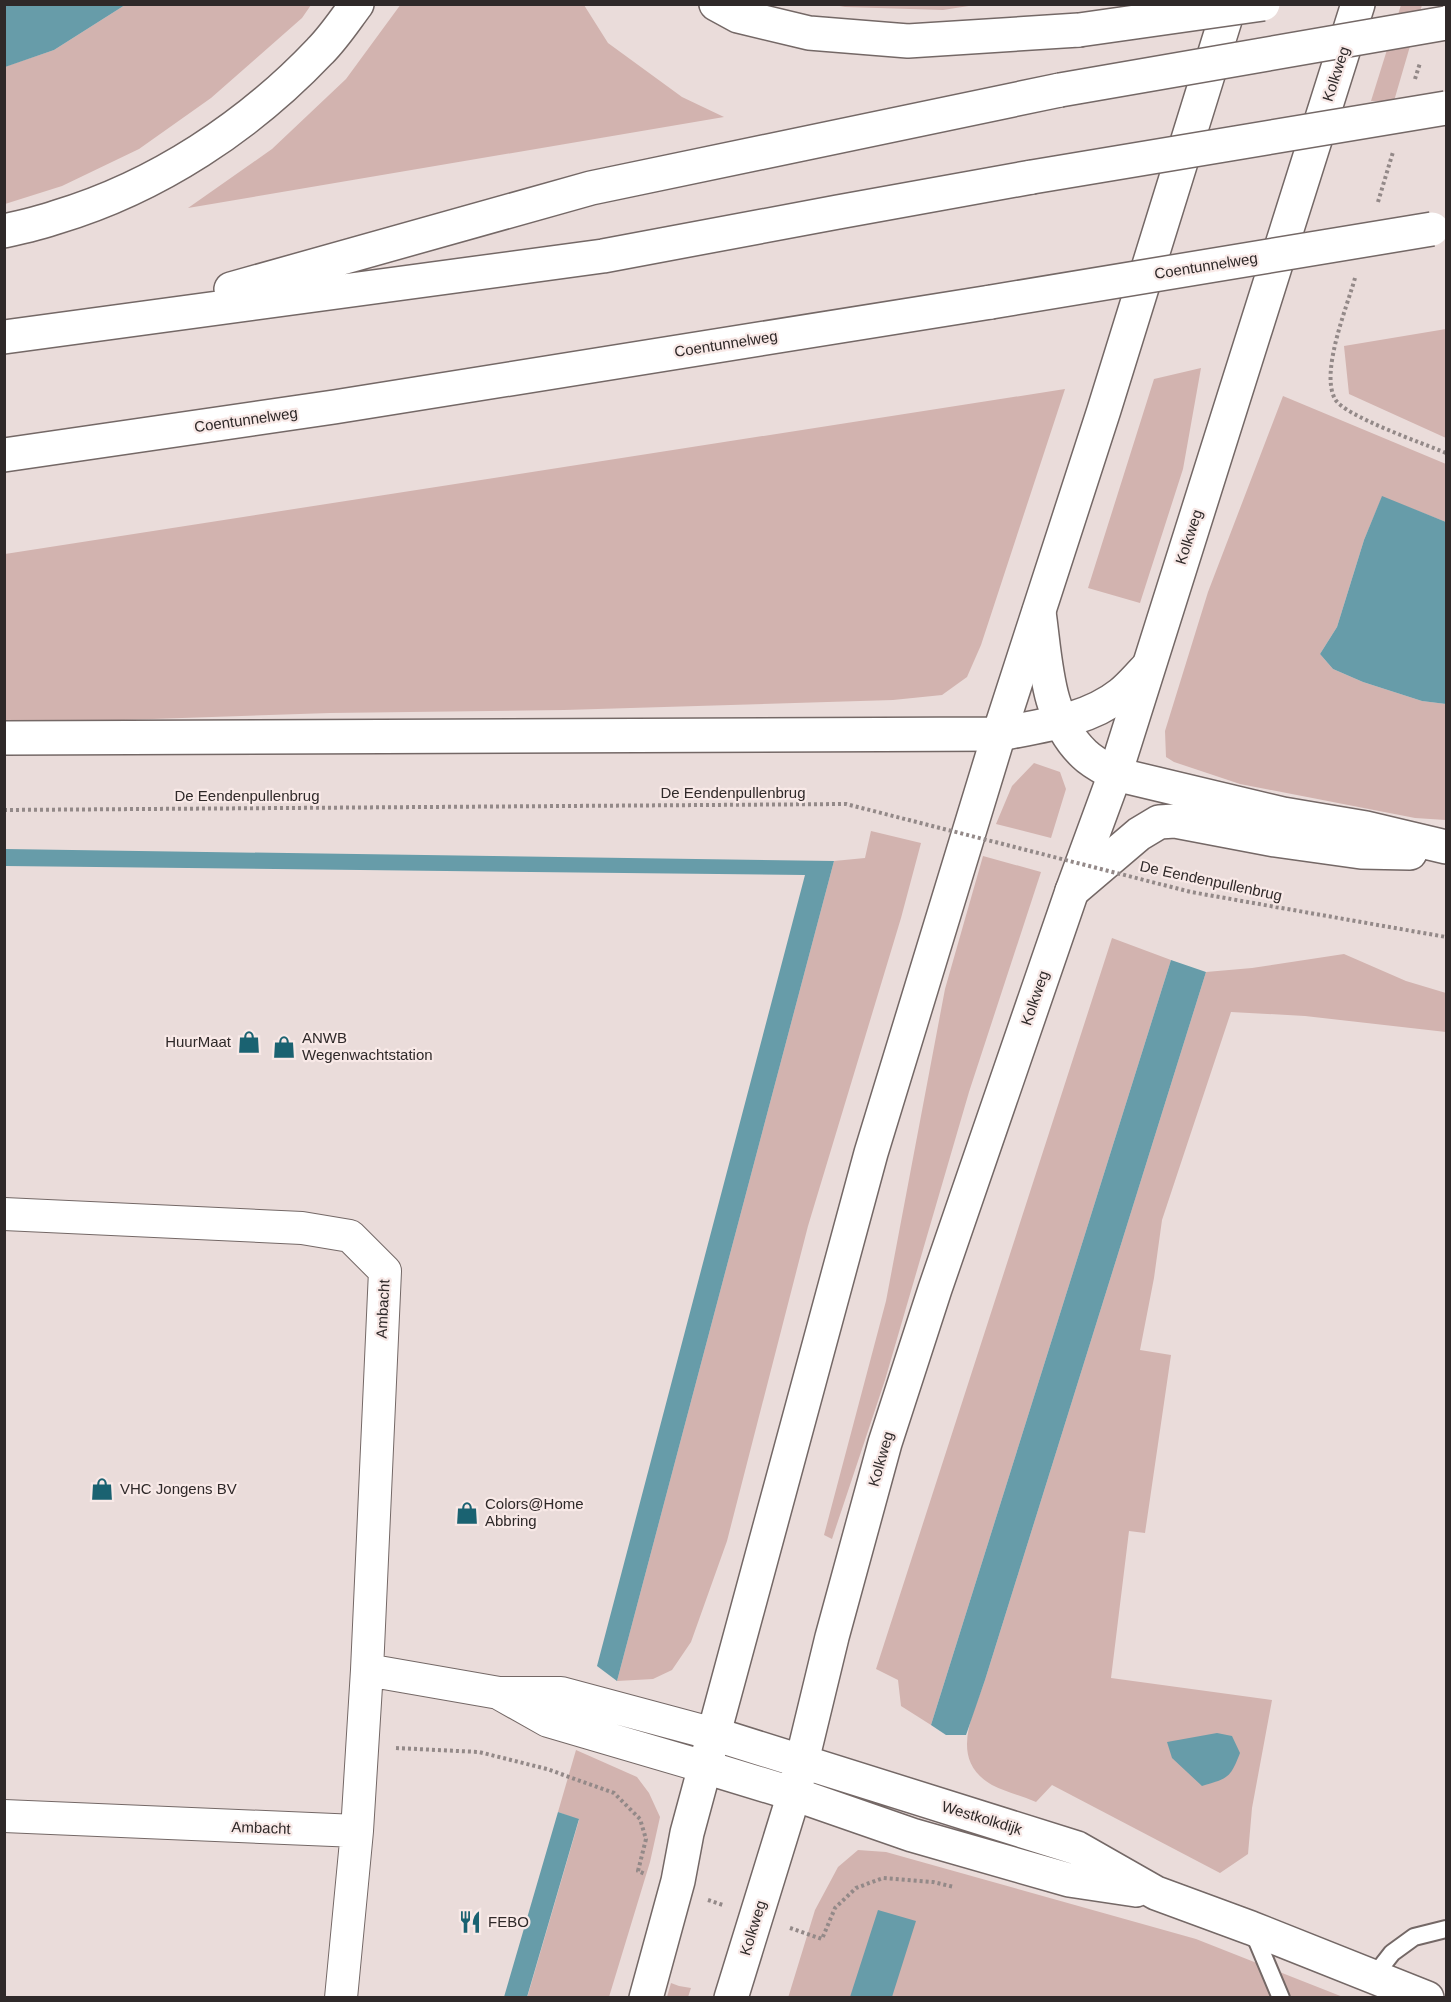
<svg xmlns="http://www.w3.org/2000/svg" width="1451" height="2002" font-family="Helvetica,sans-serif">
	<style>
		.green { fill: #d2b3af }
		.water { fill: #679ca9 }
		.lines { fill: none; stroke-linecap: round; stroke-linejoin: round }
		.lane-casing { stroke: #746866; stroke-width: 20 }
		.street-casing { stroke: #746866; stroke-width: 34 }
		.secondary-casing { stroke: #746866; stroke-width: 36 }
		.primary-casing { stroke: #746866; stroke-width: 36 }
		.highway-casing { stroke: #746866; stroke-width: 36 }
		.path { stroke: #938988; stroke-width: 4; stroke-dasharray: 3 3; stroke-linecap: butt }
		.lane { stroke: #fff; stroke-width: 16 }
		.street { stroke: #fff; stroke-width: 32 }
		.secondary { stroke: #fff; stroke-width: 33 }
		.primary { stroke: #fff; stroke-width: 33 }
		.highway { stroke: #fff; stroke-width: 33 }
		.highway-bridge-casing { stroke: #746866; stroke-width: 36; stroke-linecap: butt }
		.path-bridge { stroke: #938988; stroke-width: 4; stroke-dasharray: 3 3; stroke-linecap: butt }
		.highway-bridge { stroke: #fff; stroke-width: 33 }
		.labels { text-anchor: middle; stroke-width: 4.5; stroke-linejoin: round; paint-order: stroke }
		.street-label { font-size: 15px; fill: #2f2929; stroke: #f8e9e7 }
		.poi-label { font-size: 15px; fill: #2f2929; stroke: #f8e9e7; text-anchor: start }
	</style>
	<rect width="100%" height="100%" fill="#eadcda"/>
	<!-- green -->
	<path class="green" d="M401,4L584,5L608,43L682,97L724,117L188,208L272,149L346,79Z
		M125,5H311L302,18L211,98L139,149L62,186L5,204L4,67L54,50Z
		M834,5V4L975,5L943,10L845,7Z
		M1401,5H1422L1394,101H1371Z
		M1446,329V438L1349,394L1344,346Z
		M1201,368L1183,469L1140,603L1088,588L1154,379Z
		M1065,389L981,645L967,677L942,695L893,700L564,710L330,713L5,724V554Z
		M1283,396L1446,464V522L1382,497L1364,540L1337,627L1320,654L1333,669L1363,682L1422,701L1446,704V820L1415,818L1240,784L1174,762L1166,757L1165,731L1208,592Z
		M1034,763L1060,772L1066,789L1051,838L996,824L1012,786Z
		M871,831L921,843L901,918L808,1226L727,1541L691,1642L672,1670L653,1679L617,1681L834,861L865,858Z
		M983,856L1041,872L969,1092L885,1380L832,1539L824,1535L886,1301L945,989Z
		M1112,938L1171,960L931,1725L901,1706L898,1680L876,1669Z
		M1344,954L1406,981L1446,993V1032L1305,1016L1231,1012L1162,1220L1154,1278L1140,1350L1171,1355L1145,1533L1129,1531L1111,1678L1272,1700L1252,1808L1248,1854L1220,1873L1052,1785L1036,1802C1022,1796 1006,1792 992,1785C948,1760 973,1715 985,1680L1206,972L1252,968Z
		M576,1750L637,1777L649,1793L660,1817L650,1862L609,1997L527,1998L579,1820L558,1812Z
		M858,1850L886,1852L1196,1939L1343,1997L788,1998L815,1910L838,1867Z
		M671,1983L679,1986L691,1988L688,1997H667Z"/>
	<!-- water -->
	<path class="water" d="M4,5L5,4L125,5L54,50L5,67Z
		M1382,496L1446,522V704L1422,701L1363,682L1333,669L1320,654L1337,627L1364,540Z
		M5,849L834,861L617,1681L597,1666L805,875L5,866Z
		M1171,960L1206,972L985,1680L966,1735H946L931,1725Z
		M1217,1733L1232,1736L1240,1753C1230,1779 1228,1778 1202,1786L1172,1758L1167,1742Z
		M558,1812L579,1819L527,1997H504Z
		M878,1910L916,1921L892,1997H850Z"/>
	<g class="lines">
		<!-- lane casing -->
		<g class="lane-casing">
			<path id="lane" d="M1252,1929L1281,1998
				M1374,1976L1392,1953L1414,1937L1446,1929"/>
		</g>
		<!-- street casing -->
		<g class="street-casing">
			<path id="street" d="M4,1214L302,1228L350,1236L385,1271L367,1670L357,1831L4,1816
				M367,1670L499,1693H561L714,1734
				M500,1694L548,1721L705,1767
				M341,1998L357,1831"/>
		</g>
		<!-- secondary casing -->
		<g class="secondary-casing">
			<path id="secondary" d="M714,1734L1077,1848L1156,1893L1251,1928L1427,1998
				M705,1767L794,1794L912,1835L1069,1880L1136,1890"/>
		</g>
		<!-- primary casing -->
		<g class="primary-casing">
			<path id="primary" d="M646,1998L678,1881L687,1833L871,1153L999,734L1104,410L1230,4
				M731,1998L794,1794L832,1637L885,1443L935,1289L1072,891L1115,774L1358,4"/>
		</g>
		<!-- highway casing -->
		<g class="highway-casing">
			<path id="highway" d="M716,4L738,16L809,33L908,41L1079,30
				M4,231C22,227 40,223 57,217C157,187 249,126 320,51C334,37 345,20 357,4
				M231,289L591,188L1060,90
				M4,337L603,256L838,212L1032,177
				M4,455L334,407L991,302
				M1039,612C1046,661 1046,718 1084,754C1093,763 1104,768 1115,774L1283,814L1366,828L1446,847
				M4,738L999,734C1040,726 1087,721 1121,694C1130,687 1139,676 1147,668
				M1072,891L1139,834L1159,822L1175,821L1275,840L1361,852L1410,853"/>
		</g>
		<!-- path -->
		<path class="path" d="M1415,79L1420,63
			M1378,202L1393,152
			M1355,278C1347,307 1320,372 1335,399C1344,416 1425,444 1446,453
			M396,1748L479,1752L547,1769L614,1793L640,1819L646,1839L638,1871L645,1874
			M708,1900L723,1905
			M790,1928L822,1939L835,1908L856,1888L883,1878L933,1882L954,1887"/>
		<!-- lane -->
		<use href="#lane" class="lane"/>
		<!-- street -->
		<use href="#street" class="street"/>
		<!-- secondary -->
		<use href="#secondary" class="secondary"/>
		<!-- primary -->
		<use href="#primary" class="primary"/>
		<!-- highway -->
		<use href="#highway" class="highway"/>
		<!-- highway-bridge casing -->
		<g class="highway-bridge-casing">
			<path id="highway-bridge" d="M1079,30L1263,4
				M1060,90L1446,23
				M1032,177L1446,108
				M991,302L1432,229"/>
		</g>
		<!-- path-bridge -->
		<path class="path-bridge" d="M4,810L846,804L1191,892L1446,937"/>
		<!-- highway-bridge -->
		<use href="#highway-bridge" class="highway-bridge"/>
	</g>
	<!-- icons -->
	<defs>
		<g id="shop-bare" transform="scale(1.8)"><path d="M-5-2.5h2.3a2.7 3.5 0 0 1 5.4 0H5L5.5 6h-11ZM-1.5-2.5h3a1.5 2.3 0 0 0-3 0Z" fill="#1a6271" stroke="#f8e9e7" stroke-width="2.5" paint-order="stroke"/></g>
		<g id="restaurant-bare" transform="scale(1.8)"><path d="M-5-6h1v4h1v-4h1v4h1v-4h1v5L-1.5 .5V6h-2V.5L-5-1ZM5-6V6H3V1.5H1.5Q1.5-4 5-6Z" fill="#1a6271" stroke="#f8e9e7" stroke-width="2.5" paint-order="stroke"/></g>
	</defs>
	<g fill-rule="evenodd">
		<use href="#shop-bare" x="249" y="1042"/>
		<use href="#shop-bare" x="284" y="1047"/>
		<use href="#shop-bare" x="102" y="1489"/>
		<use href="#shop-bare" x="467" y="1513"/>
		<use href="#restaurant-bare" x="470" y="1922"/>
	</g>
	<g class="labels">
		<!-- street labels -->
		<g class="street-label">
			<text transform="translate(1336 74) rotate(-72)" y="5">Kolkweg</text>
			<text transform="translate(1206 266) rotate(-9)" y="5">Coentunnelweg</text>
			<text transform="translate(726 344) rotate(-9)" y="5">Coentunnelweg</text>
			<text transform="translate(246 420) rotate(-8)" y="5">Coentunnelweg</text>
			<text transform="translate(1189 537) rotate(-72)" y="5">Kolkweg</text>
			<text x="733" y="798">De Eendenpullenbrug</text>
			<text x="247" y="801">De Eendenpullenbrug</text>
			<text transform="translate(1211 881) rotate(12)" y="5">De Eendenpullenbrug</text>
			<text transform="translate(1035 998) rotate(-71)" y="5">Kolkweg</text>
			<text transform="translate(383 1309) rotate(-87)" y="5">Ambacht</text>
			<text transform="translate(881 1459) rotate(-74)" y="5">Kolkweg</text>
			<text transform="translate(982 1818) rotate(17)" y="5">Westkolkdijk</text>
			<text transform="translate(261 1828) rotate(2)" y="5">Ambacht</text>
			<text transform="translate(753 1928) rotate(-73)" y="5">Kolkweg</text>
		</g>
		<!-- poi labels -->
		<g class="poi-label">
			<text x="302" y="1043">ANWB<tspan x="302" dy="17">Wegenwachtstation</tspan></text>
			<text x="231" y="1047" text-anchor="end">HuurMaat</text>
			<text x="120" y="1494">VHC Jongens BV</text>
			<text x="485" y="1509">Colors@Home<tspan x="485" dy="17">Abbring</tspan></text>
			<text x="488" y="1927">FEBO</text>
		</g>
	</g>
	<!-- border -->
	<rect width="1451" height="2002" fill="none" stroke="#2f2929" stroke-width="12"/>
</svg>
